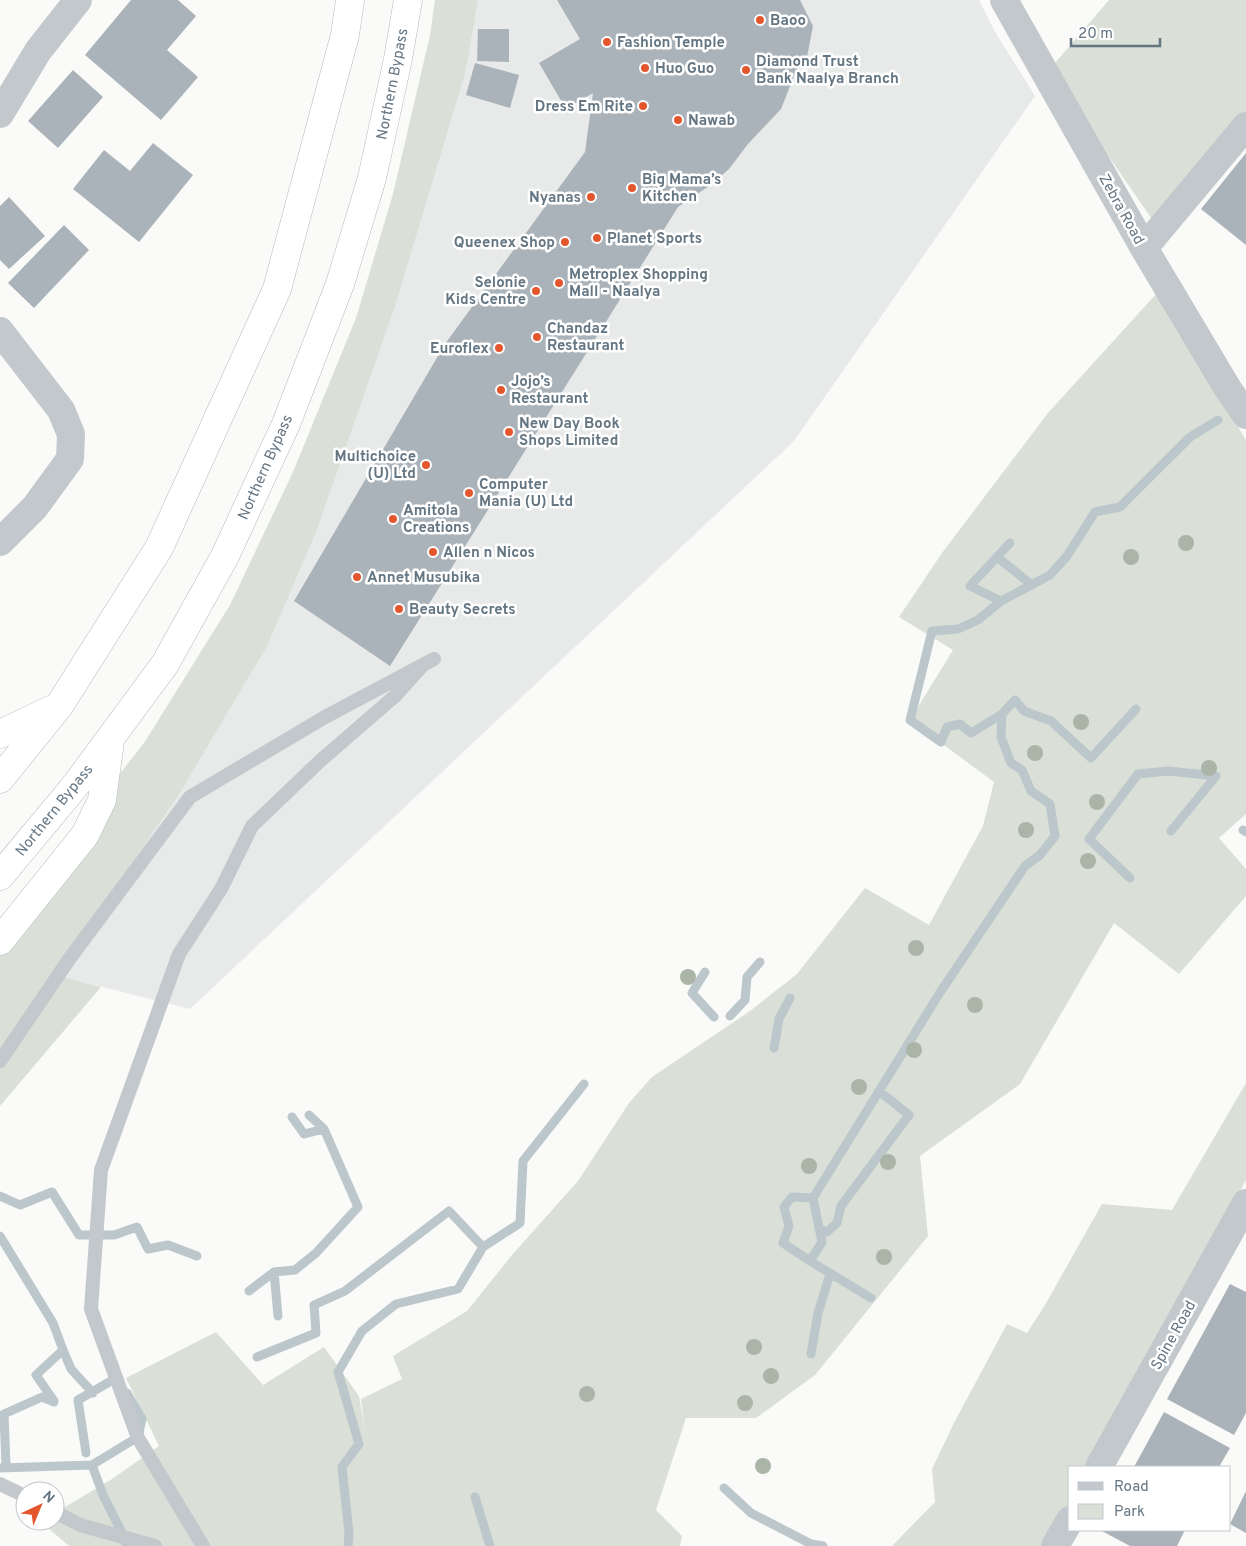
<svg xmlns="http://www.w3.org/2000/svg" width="1246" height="1546" font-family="Overpass,sans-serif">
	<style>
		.built { fill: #e8e9e9 }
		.green { fill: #dadfd7 }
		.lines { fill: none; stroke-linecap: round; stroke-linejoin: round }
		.stream { stroke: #bbc7cb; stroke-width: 9 }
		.building { fill: #aab3b9 }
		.motorway-casing { stroke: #b4b9bd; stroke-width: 29 }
		.service { stroke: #c3c8cc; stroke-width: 14 }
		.minor { stroke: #c3c8cc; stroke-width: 28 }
		.motorway { stroke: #fff; stroke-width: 28 }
		.tree { fill: #aab4a7 }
		.poi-dot { fill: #e4572e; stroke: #fff; stroke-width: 2 }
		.labels { text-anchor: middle; stroke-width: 5; stroke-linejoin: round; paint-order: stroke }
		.poi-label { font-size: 15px; font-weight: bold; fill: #657683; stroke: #fff; text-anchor: start }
		.street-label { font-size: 15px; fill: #657683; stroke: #fff }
	</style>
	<rect width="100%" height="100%" fill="#fafaf8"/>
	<!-- built -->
	<path class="built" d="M478,0H979L994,30L1035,96L794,441L190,1009L55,975L180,793L266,648L466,70Z"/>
	<!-- green -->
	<path class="green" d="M435,0H478L466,70L395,306L316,532L266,648L180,793L56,975L101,987L0,1106V926L144,743L230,605L293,472L356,318L393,194L430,35Z
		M1109,0H1246V118L1156,225L1049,70Z
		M1157,293L1246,440V814L1219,838L1246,869V896L1179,974L1114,923L1020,1084L920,1156L928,1236L815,1375L756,1418H686L656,1510L682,1536L680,1546H69L41,1522L55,1521V1513L112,1479L159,1446L126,1378L216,1332L263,1385L324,1347L359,1396L365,1432L361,1399L402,1379L393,1356L467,1311L512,1255L578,1181L629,1103L652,1077L750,1011L797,974L865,888L929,925L983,826L994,782L910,720L953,650L899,617L942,553L1048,413Z
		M1246,1083V1180L1090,1467H1070V1507L1050,1546H892L935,1502L932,1469L954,1423L1007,1324L1027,1333L1045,1305L1102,1204L1172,1210Z"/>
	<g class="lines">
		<!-- stream -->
		<path class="stream" d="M997,557L1032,585
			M1001,601L970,586L1010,543
			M1002,714L1015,700L1024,711L1051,721L1091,758L1136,709
			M1243,830L1246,832
			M1130,878L1089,839L1138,774L1168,771L1216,776L1171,831
			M705,972L692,993L714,1017
			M730,1016L745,1000L747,977L760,962
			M774,1048L779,1019L790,998
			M292,1117L304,1134L324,1129
			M0,1196L20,1205L52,1192L79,1235H114L137,1227L148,1249L168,1245L197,1256
			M813,1198L822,1242L810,1261L783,1243L789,1226L784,1207L792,1197L813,1198L939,994L1025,866L1040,855L1055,836L1050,804L1031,791L1022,770L1011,763L1001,737L1002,714L971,733L960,724L947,727L941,742L910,720L932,631L958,629L978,620L1001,601L1050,575L1067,556L1095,512L1120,507L1190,437L1218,420
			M819,1229L827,1232L837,1223L841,1206L909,1115L879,1091
			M0,1236L53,1323L63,1350L36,1375L54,1401
			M810,1261L871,1298
			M274,1272L278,1316
			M249,1291L274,1272L295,1270L316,1253L358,1207L324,1129L309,1115
			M63,1350L71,1369L93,1393
			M811,1354L818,1313L830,1274
			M257,1357L316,1333L314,1305L345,1291L449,1211L483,1247
			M86,1453L78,1400L118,1377
			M92,1465L103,1495L122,1533L127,1546
			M6,1466L4,1414L42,1397L54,1402
			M0,1468L92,1465L138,1437L142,1419L127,1393
			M724,1488L751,1513L811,1544L823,1546
			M475,1497L490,1546
			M348,1546L349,1533L342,1467L359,1444L338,1372L362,1331L396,1304L458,1289L483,1247L520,1223L523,1161L584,1084"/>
	</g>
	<!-- building -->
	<path class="building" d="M131,0H178L196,16L167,50L198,77L161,120L85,55Z
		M557,0H800L813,26L807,57L800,61L781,109L748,144L729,169L712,184L678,207L390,666L294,601L445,344L585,152L593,93L566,109L539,63L580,39Z
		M478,29H509V62L477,61Z
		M475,63L519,75L510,108L466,95Z
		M73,70L103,97L58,148L28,121Z
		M153,143L193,175L139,242L73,189L104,150L130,171Z
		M1246,153V245L1201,209Z
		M9,197L45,236L9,269L0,260V206Z
		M64,225L89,250L34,308L8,283Z
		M1230,1284L1246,1292V1413L1234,1435L1167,1399Z
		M1164,1412L1230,1448L1219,1467H1134Z
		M1246,1491V1533L1230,1524Z
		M1100,1530H1185L1177,1546H1130Z"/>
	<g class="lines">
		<!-- motorway casing -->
		<g class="motorway-casing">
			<path id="motorway" d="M0,734L53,709
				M0,779L59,706L159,548L277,289L345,35L350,0
				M0,876L75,786L165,664L225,556L286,424L340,284L372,178L398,59L408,0
				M0,941L85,835L102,800L110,741"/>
		</g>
		<!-- service -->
		<path class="service" d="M0,1061L70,958L190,797L325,717L434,659
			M0,1484L25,1496
			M55,1512L80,1525L155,1546
			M203,1546L138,1438L91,1309L101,1170L179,954L221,889L252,826L320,761L395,696L422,666"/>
		<!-- minor -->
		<path class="minor" d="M1004,0L1144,248L1228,389L1246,415
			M0,114L38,51L78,0
			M1144,248L1246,126
			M0,331L61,410L71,434L70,459L35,507L0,542
			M1099,1467L1246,1203
			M1055,1546L1070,1520"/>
		<!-- motorway -->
		<use href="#motorway" class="motorway"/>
	</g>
	<!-- trees -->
	<g class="tree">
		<circle cx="1186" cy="543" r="8"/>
		<circle cx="1131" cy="557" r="8"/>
		<circle cx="1081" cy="722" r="8"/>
		<circle cx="1035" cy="753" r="8"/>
		<circle cx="1209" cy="768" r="8"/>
		<circle cx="1097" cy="802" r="8"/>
		<circle cx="1026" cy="830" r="8"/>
		<circle cx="1088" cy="861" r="8"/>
		<circle cx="916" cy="948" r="8"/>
		<circle cx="688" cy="977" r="8"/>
		<circle cx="975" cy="1005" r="8"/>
		<circle cx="914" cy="1050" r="8"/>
		<circle cx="859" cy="1087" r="8"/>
		<circle cx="888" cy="1162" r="8"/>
		<circle cx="809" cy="1166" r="8"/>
		<circle cx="884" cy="1257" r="8"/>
		<circle cx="754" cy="1347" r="8"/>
		<circle cx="771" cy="1376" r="8"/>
		<circle cx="587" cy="1394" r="8"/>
		<circle cx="745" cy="1403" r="8"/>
		<circle cx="763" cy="1466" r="8"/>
	</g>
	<!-- markers -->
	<g class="poi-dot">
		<circle cx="760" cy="20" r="5"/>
		<circle cx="607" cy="42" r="5"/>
		<circle cx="645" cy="68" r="5"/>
		<circle cx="746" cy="70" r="5"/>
		<circle cx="643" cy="106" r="5"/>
		<circle cx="678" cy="120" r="5"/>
		<circle cx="632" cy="188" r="5"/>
		<circle cx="591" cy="197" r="5"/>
		<circle cx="597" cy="238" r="5"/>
		<circle cx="565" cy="242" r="5"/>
		<circle cx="559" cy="283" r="5"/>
		<circle cx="536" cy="291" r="5"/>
		<circle cx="537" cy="337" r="5"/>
		<circle cx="499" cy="348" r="5"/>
		<circle cx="501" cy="390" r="5"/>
		<circle cx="509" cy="432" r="5"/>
		<circle cx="426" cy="465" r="5"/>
		<circle cx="469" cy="493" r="5"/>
		<circle cx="393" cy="519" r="5"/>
		<circle cx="433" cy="552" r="5"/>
		<circle cx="357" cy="577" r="5"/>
		<circle cx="399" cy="609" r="5"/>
	</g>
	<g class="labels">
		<!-- poi labels -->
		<g class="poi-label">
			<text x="770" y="25">Baoo</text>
			<text x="617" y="47">Fashion Temple</text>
			<text x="756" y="66">Diamond Trust<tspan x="756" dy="17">Bank Naalya Branch</tspan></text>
			<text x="655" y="73">Huo Guo</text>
			<text x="633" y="111" text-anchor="end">Dress Em Rite</text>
			<text x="688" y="125">Nawab</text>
			<text x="642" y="184">Big Mama’s<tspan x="642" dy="17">Kitchen</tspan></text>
			<text x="581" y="202" text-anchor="end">Nyanas</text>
			<text x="607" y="243">Planet Sports</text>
			<text x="555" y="247" text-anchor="end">Queenex Shop</text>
			<text x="569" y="279">Metroplex Shopping<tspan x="569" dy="17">Mall - Naalya</tspan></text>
			<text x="526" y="287" text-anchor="end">Selonie<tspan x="526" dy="17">Kids Centre</tspan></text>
			<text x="547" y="333">Chandaz<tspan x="547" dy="17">Restaurant</tspan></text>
			<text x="489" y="353" text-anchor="end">Euroflex</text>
			<text x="511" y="386">Jojo’s<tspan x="511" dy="17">Restaurant</tspan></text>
			<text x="519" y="428">New Day Book<tspan x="519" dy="17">Shops Limited</tspan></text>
			<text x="416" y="461" text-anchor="end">Multichoice<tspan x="416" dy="17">(U) Ltd</tspan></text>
			<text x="479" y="489">Computer<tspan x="479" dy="17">Mania (U) Ltd</tspan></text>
			<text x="403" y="515">Amitola<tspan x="403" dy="17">Creations</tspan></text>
			<text x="443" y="557">Allen n Nicos</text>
			<text x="367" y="582">Annet Musubika</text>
			<text x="409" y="614">Beauty Secrets</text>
		</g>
		<!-- street labels -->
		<g class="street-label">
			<text transform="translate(392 84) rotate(-79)" y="5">Northern Bypass</text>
			<text transform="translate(1122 209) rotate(61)" y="5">Zebra Road</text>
			<text transform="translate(265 467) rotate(-66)" y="5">Northern Bypass</text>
			<text transform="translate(54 810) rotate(-51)" y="5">Northern Bypass</text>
			<text transform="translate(1173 1335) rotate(-61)" y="5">Spine Road</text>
		</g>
	</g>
	<!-- legend -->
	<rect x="1068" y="1466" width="162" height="65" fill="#ffffff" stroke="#c1c8cd"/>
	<rect x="1078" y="1482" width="25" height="8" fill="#c3c8cc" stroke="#c1c8cd"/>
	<text x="1114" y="1491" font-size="15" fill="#657683">Road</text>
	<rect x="1078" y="1504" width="25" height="15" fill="#dadfd7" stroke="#c1c8cd"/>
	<text x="1114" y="1516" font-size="15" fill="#657683">Park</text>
	<!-- north arrow -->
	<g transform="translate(40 1506) rotate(44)"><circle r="24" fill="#ffffff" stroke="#c1c8cd"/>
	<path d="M0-4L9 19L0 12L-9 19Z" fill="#e4572e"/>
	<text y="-8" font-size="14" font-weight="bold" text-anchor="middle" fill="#657683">N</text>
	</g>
	<!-- scale -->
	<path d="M1071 38v8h89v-8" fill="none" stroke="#657683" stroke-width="2.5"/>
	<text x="1078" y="38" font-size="15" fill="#657683" stroke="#ffffff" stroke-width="4" paint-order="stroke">20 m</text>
</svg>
